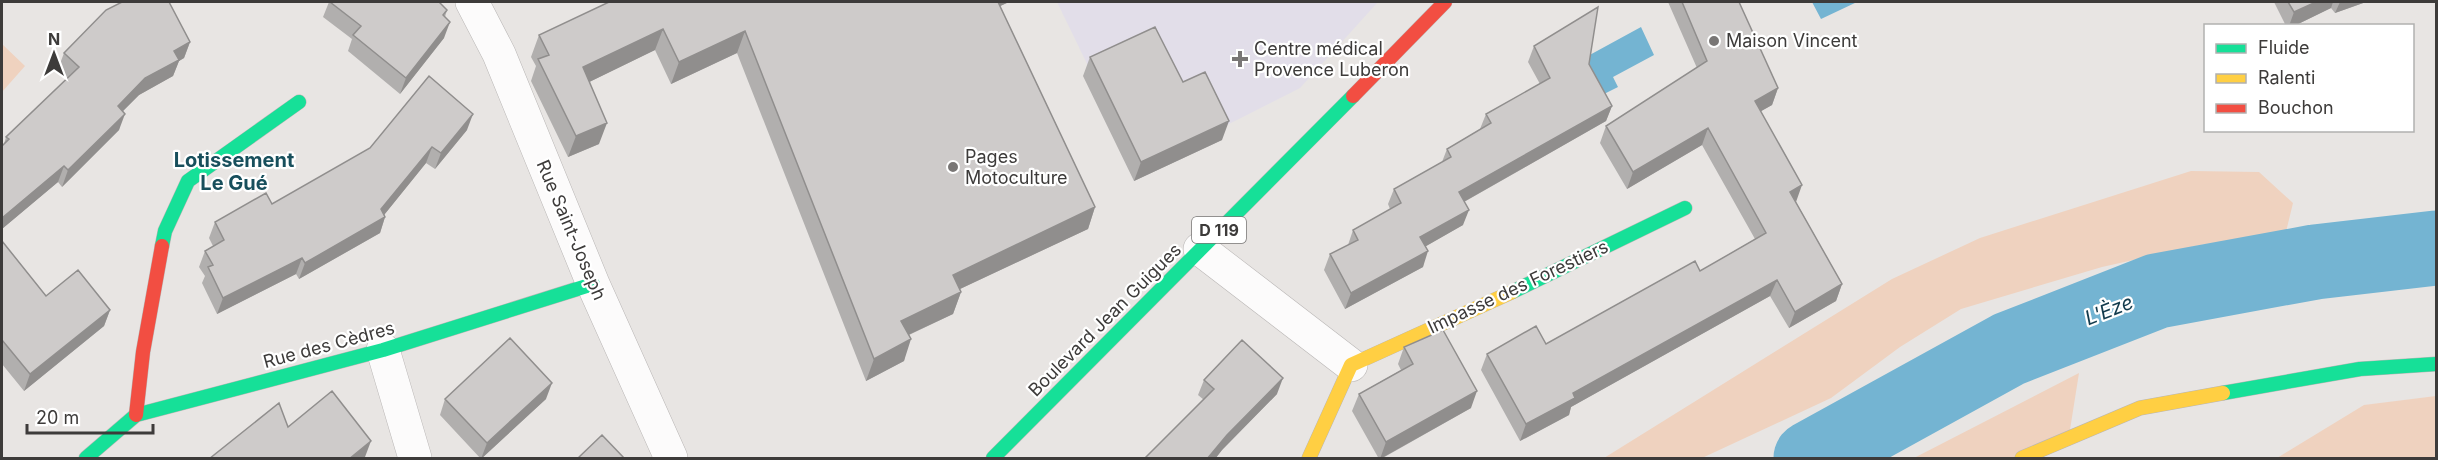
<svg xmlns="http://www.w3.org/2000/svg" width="2438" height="460" font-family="Inter,sans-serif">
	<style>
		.medical { fill: #e2dee9 }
		.green { fill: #efd2bf }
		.water { fill: #74b4d2 }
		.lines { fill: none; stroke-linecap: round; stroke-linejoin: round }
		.river { stroke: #74b4d2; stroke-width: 75 }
		.street-casing { stroke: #b9b6b5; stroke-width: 34 }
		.fast-casing { stroke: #b9b6b5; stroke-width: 15 }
		.slow-casing { stroke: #b9b6b5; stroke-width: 15 }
		.jam-casing { stroke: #b9b6b5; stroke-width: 15 }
		.street { stroke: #fcfbfb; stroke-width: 33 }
		.fast { stroke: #16e098; stroke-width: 14 }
		.slow { stroke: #ffcf43; stroke-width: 14 }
		.jam { stroke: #f24e42; stroke-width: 14 }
		.wall { fill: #b1afae }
		.shaded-wall { fill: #908e8d }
		.building { fill: #cecbca; stroke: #908e8d; stroke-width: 1.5 }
		.poi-dot { fill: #797675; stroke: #fff; stroke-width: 2 }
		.labels { text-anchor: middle; stroke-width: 4.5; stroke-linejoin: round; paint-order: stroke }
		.shield { fill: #fff; stroke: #777675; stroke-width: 1.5 }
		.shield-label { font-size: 16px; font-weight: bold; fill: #3d3b3a }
		.poi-label { font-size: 18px; fill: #3d3b3a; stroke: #fff; text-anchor: start }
		.street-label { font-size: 18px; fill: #3d3b3a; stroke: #fff }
		.neighbourhood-label { font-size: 20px; font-weight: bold; fill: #184f5c; stroke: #fff }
		.water-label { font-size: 20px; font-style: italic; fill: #123b4d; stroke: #fff }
	</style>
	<rect width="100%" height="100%" fill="#e8e5e3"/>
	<!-- medical -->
	<path class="medical" d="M1057,2H1378L1300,88L1217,130L1091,72Z"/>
	<!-- green -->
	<path class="green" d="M2,44L25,66L2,92Z
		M2191,171L2259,172L2293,203L2283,244H2205L2102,267L1961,309L1900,347L1831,398L1702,458H1604L1892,279L1980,238Z
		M2079,373L2069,436L2027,458H1914Z
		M2436,396V458H2277L2364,405Z"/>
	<!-- water -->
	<path class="water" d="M1812,2H1857L1821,19Z
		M1641,27L1654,55L1613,77L1618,87L1604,94L1586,57Z"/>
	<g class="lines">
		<!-- river -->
		<path class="river" d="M1811,458L2009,349L2157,291L2315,262L2436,248"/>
		<!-- street casing -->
		<g class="street-casing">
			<path id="street" d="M472,2L499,54L593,284L671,458
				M1200,249L1351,365
				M383,350L415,458"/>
		</g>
		<!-- fast casing -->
		<g class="fast-casing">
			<path id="fast" d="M162,246L165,231L188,181L299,102
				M1512,292L1685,208
				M2223,393L2360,369L2436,364
				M86,458L136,415L383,350L593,284
				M993,458L1353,96"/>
		</g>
		<!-- slow casing -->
		<g class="slow-casing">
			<path id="slow" d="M1309,458L1351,365L1512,292
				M2022,458L2140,408L2223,393"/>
		</g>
		<!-- jam casing -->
		<g class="jam-casing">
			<path id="jam" d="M1353,96L1445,2
				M136,415L143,352L162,246"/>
		</g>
		<!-- street -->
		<use href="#street" class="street"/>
		<!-- fast -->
		<use href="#fast" class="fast"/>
		<!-- slow -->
		<use href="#slow" class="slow"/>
		<!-- jam -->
		<use href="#jam" class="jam"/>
	</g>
	<!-- wall -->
	<path class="wall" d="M329,2H439L447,10L445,17L444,38L400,94L348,51L352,39L323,17Z
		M1009,2L1000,6L1095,207L1088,229L960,289L961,292L953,314L909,335L904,361L866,381L737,53L671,84L655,50L589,82L599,144L568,157L531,81L536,66L531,57L539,35Z
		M1668,2H1739L1778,88L1772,105L1761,111L1796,202L1842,284L1836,301L1789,328L1770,296L1571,407L1569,415L1520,441L1481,370L1487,354L1546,344L1700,271L1755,239L1702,145L1627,189L1600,143L1606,126L1697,68Z
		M2274,2H2366L2335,13L2331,8L2294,26H2286Z
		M190,42L184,58L179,61L173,76L139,95L123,111L119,130L62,187L58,182L3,228L2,237L4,144L6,137L68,79L58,69L64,53Z
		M1534,46L1589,64L1612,106L1606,121L1464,202L1463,225L1426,246L1423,267L1345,309L1324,270L1330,254L1348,245L1353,230L1390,209L1388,204L1394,189L1442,162L1447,149L1480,129L1486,114L1540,84L1528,62Z
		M1090,57L1183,82L1222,140L1134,181L1083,76Z
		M467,130L435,169L426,163L384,215L385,217L380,233L299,279L296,274L217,314L202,283L205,276L199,267L205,251L213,246L209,238L215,222L272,204Z
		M2,241L46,296L110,310L104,326L24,391L2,364Z
		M1404,347L1471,408L1381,459H1379L1352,411L1359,394L1401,370L1398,364Z
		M1204,380L1277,394L1222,450L1215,459H1144L1204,400L1198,395Z
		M445,399H546L481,459L440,415Z"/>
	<!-- shaded-wall -->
	<path class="shaded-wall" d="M989,2H1009L985,13Z
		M2316,2H2333L2331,8L2294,26H2289L2294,12Z
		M2340,2H2366L2335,13Z
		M450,22L444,38L400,94L406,78Z
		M663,29L655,50L575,89L583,67Z
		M745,31L737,53L671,84L679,62Z
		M190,42L184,58L179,61L173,76L139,95L112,122L118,106L145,78L174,51Z
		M1778,88L1772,105L1749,118L1755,101Z
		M1612,106L1606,121L1453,208L1459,192Z
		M125,114L119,130L62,187L68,170Z
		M473,114L467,130L435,169L441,153Z
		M1229,121L1222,140L1134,181L1141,162Z
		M607,123L599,144L568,157L576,136Z
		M1708,128L1702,145L1627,189L1633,172Z
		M432,147L426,163L380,220L385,217L380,233L299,279L305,263L381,209Z
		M64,166L58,182L2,229V218Z
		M1802,185L1796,202L1790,192Z
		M1095,207L1088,229L945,296L953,275Z
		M1469,210L1463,225L1414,253L1420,237Z
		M1428,251L1423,267L1345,309L1351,293Z
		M302,258L296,274L217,314L223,298Z
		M1777,280L1770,296L1571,407L1569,415L1520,441L1526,424L1573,393Z
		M1842,284L1836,301L1789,328L1795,312Z
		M961,292L953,314L893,342L901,321Z
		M110,310L104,326L24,391L30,374Z
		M911,339L904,361L866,381L874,359Z
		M1283,378L1277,394L1222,450L1215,459H1207L1227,435Z
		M552,383L546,399L481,459L487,443Z
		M1477,391L1471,408L1380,459L1386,442Z
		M371,441L365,457L363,459H349Z"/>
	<!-- building -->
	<path class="building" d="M122,2H169L190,42L174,51L179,60L145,78L118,106L125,114L68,170L64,166L2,218V146L9,139L6,137L79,67L64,53L106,10Z
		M330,2H439L447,10L443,15L450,22L406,78L353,35L361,26Z
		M609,2H998L1095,207L953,275L961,292L901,321L911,339L874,359L745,31L679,62L663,29L583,67L607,123L576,136L538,59L549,55L539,35Z
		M1682,2H1739L1778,88L1755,101L1802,185L1790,192L1842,284L1795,312L1777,280L1573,393L1575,398L1526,424L1487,354L1536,326L1546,344L1695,261L1700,271L1766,233L1708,128L1633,172L1606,126L1707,61Z
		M2288,2H2316L2294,12Z
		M1598,7L1589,64L1612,106L1459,192L1469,210L1420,237L1428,251L1351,293L1330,254L1358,240L1353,230L1401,203L1394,189L1451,157L1447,149L1491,123L1486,114L1550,78L1534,46Z
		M1155,27L1183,82L1205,72L1229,121L1141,162L1090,57Z
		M429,76L473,114L441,153L432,147L381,209L385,217L305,263L302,258L223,298L208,267L213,265L205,251L224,240L215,222L266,193L272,204L370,148Z
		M2,241L46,296L78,270L110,310L30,374L2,340Z
		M1443,330L1477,391L1386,442L1359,394L1413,364L1404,347Z
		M510,338L552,383L487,443L445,399Z
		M1242,340L1283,378L1227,435L1207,459H1144L1214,389L1204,380Z
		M332,391L371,441L349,459H209L279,403L288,427Z
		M602,435L625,459H577Z"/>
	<!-- markers -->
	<g class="poi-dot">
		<circle cx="1714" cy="41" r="6"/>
		<path d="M1237 50h6v6h6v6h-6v6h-6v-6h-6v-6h6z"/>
		<circle cx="953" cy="167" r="6"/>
	</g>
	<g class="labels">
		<!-- shield labels -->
		<rect class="shield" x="1192" y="217" width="54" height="26" rx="4.5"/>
		<g class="shield-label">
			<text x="1219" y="236">D 119</text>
		</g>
		<!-- poi labels -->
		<g class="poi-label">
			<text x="1726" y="47">Maison Vincent</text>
			<text x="1254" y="55">Centre médical<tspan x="1254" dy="21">Provence Luberon</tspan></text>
			<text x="965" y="163">Pages<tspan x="965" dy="21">Motoculture</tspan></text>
		</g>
		<!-- street labels -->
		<g class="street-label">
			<text transform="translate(571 230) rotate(67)" y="6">Rue Saint-Joseph</text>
			<text transform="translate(1518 287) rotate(-25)" y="6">Impasse des Forestiers</text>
			<text transform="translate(1105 320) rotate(-45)" y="6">Boulevard Jean Guigues</text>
			<text transform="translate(329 345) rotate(-15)" y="6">Rue des Cèdres</text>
		</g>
		<!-- neighbourhood labels -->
		<g class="neighbourhood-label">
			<text x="234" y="167">Lotissement<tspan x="234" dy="23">Le Gué</tspan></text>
		</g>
		<!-- water labels -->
		<g class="water-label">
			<text transform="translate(2109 310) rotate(-21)" y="7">L'Èze</text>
		</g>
	</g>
	<!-- border -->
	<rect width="2438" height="460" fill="none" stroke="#3d3b3a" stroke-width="6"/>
	<!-- legend -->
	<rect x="2204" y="24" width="210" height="108" fill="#ffffff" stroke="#b1b1b0" stroke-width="1.5"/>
	<rect x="2216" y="44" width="30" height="9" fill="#16e098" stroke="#b1b1b0" stroke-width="1.5"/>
	<text x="2258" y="54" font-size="18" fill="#3d3b3a">Fluide</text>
	<rect x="2216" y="74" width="30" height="9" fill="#ffcf43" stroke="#b1b1b0" stroke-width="1.5"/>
	<text x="2258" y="84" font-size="18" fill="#3d3b3a">Ralenti</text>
	<rect x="2216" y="104" width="30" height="9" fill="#f24e42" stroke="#b1b1b0" stroke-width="1.5"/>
	<text x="2258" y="114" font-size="18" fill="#3d3b3a">Bouchon</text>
	<!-- north arrow -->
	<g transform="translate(54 54)" stroke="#ffffff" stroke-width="4.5" paint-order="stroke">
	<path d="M0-4.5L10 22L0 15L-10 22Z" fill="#3d3b3a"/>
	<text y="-9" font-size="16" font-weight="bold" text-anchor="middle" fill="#3d3b3a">N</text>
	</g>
	<!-- scale -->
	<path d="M27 424v9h126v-9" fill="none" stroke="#3d3b3a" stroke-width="3"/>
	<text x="36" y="424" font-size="18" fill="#3d3b3a" stroke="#ffffff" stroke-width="4.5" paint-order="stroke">20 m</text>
</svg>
